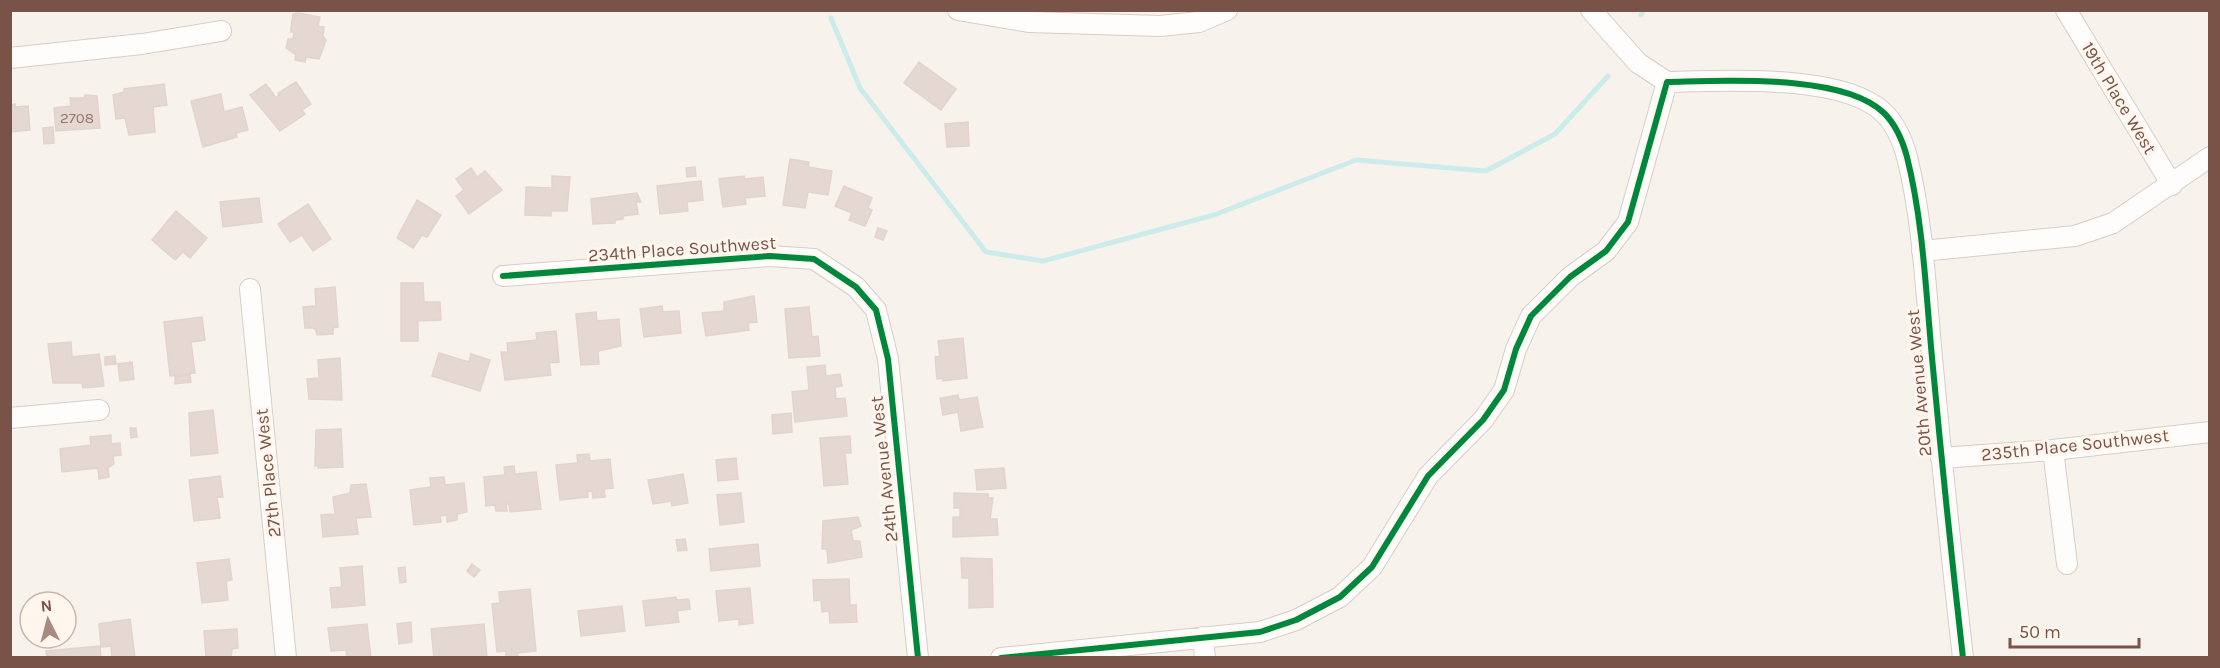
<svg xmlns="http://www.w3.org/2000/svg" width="2220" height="668" font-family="Karla,sans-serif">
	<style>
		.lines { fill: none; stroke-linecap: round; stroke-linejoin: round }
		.stream { stroke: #cbeceb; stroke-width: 5 }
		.building { fill: #e5d8d3; stroke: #e2d4cd; stroke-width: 1.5 }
		.minor-casing { stroke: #d7cdc8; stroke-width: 22 }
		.minor { stroke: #fefdfc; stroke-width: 20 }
		.cycleway-casing { stroke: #fff6ee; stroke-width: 10 }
		.cycleway { stroke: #00873e; stroke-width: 6 }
		.labels { text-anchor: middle; stroke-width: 6; stroke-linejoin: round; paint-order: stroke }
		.number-label { font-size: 15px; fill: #96766d }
		.street-label { font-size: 18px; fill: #7a5348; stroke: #fff6ee }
	</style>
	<rect width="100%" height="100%" fill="#f8f2ec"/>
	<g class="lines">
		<!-- stream -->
		<path class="stream" d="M1641,15L1643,10
			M831,18L860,88L986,252L1043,261L1214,215L1356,160L1486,171L1555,134L1608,76"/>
	</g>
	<!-- building -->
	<path class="building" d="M298,13L320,17L318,26L324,27L323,36L326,40L319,59L306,57L305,62L295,60L296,55L286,48L288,39H293L294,32H291V28L293,14Z
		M919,62L956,89L941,110L904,83Z
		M296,82L311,104L302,110L305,114L280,131L250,95L266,84L276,98L279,95L278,93Z
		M164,84L167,105L153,107L155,132L129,135L125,118L116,119L113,95L124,92V89Z
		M221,94L224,112L242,107L248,130L236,133L237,137L203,147L191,101Z
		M85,95L97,96L100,128L56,131L54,108L71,106L70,98H84Z
		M15,104V107L28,106L30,130L10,132V105Z
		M968,122L969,146L947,147L945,124Z
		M53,127L54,143L44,144L43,128Z
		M790,159L809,162L808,167L832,171L828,195L808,192L805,208L783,205Z
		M695,167L696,176L687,177L686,168Z
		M471,168L477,177L485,171L502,190L469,214L456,196L464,190L456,179Z
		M552,176L570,177L567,211H551V216L525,215L526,187L552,188Z
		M744,176L745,179L763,177L765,196L745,198L746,204L723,207L719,179Z
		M701,181L703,200L687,202L688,211L660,214L657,186Z
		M844,186L872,198L868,208L872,210L865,226L849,220L852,213L835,206Z
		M637,193L641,202H636L638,214L623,216V219L615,220V223L593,224L591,199Z
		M259,198L262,222L223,227L220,202Z
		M417,200L441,215L427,237L422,235L413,248L397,238Z
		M308,204L331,239L313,251L302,235L290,242L278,224Z
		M176,211L207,238L190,258L183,252L175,260L152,240Z
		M878,228L887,231L883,240L875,237Z
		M401,283H423L424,302H440L441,320L418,321V341H401Z
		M335,287L338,327L333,328V334L317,335L316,330L313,328H305L303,307L316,306L315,289Z
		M754,296L757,322L748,323L749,330L706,336L702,313L724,311V302Z
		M662,306L663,312L679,311L681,333L644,337L640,309Z
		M809,307L812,337L818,336L820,356L789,358L785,309Z
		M596,312L597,321L619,319L621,346L598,351L599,364L581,365L576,314Z
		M202,317L205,340L191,342L195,373L170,376L164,322Z
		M556,331L559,362L549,363L551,375L505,380L501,352H508L507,343L537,340L536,333Z
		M963,338L967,378L943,381V378L937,379L935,357L940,356L938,341Z
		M71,342L72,357L99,354L104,386L83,388L82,383H53L48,344Z
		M439,353L469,362L471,354L490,360L480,391L432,376Z
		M115,356L116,364L105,365V357Z
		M340,358L342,400L309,399L307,379L319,378L318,360Z
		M132,362L134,379L120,381L118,364Z
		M825,365L826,376L840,374L842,386L835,387L836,399L845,398L847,416L795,422L792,392L809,390L807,367Z
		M190,375L191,382L175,384V377Z
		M958,395L959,400L977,397L983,427L961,431L958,412L943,415L940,398Z
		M213,410L218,453L191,456L189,413Z
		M791,413L792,432L773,434L772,415Z
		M130,428H136L137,437L131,438Z
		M341,429L343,467L318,468V465L315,466L316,430Z
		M111,435V444L120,443L121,455L113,456L114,464L108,468L109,477L99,479L98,468L62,472L60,449L91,445L90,437Z
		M850,436L851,453H845L848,484L824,486L820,438Z
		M589,454L590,461L610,459L613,488L604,489L605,497L593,498L592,491H588V497L560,500L556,465L578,463L577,455Z
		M736,458L738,479L718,481L716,460Z
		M514,466L515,474L536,472L541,509L510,512L509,504H506L507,511H496L495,505L486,506L484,477L505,475L504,467Z
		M1004,468L1006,488L977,490L975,470Z
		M683,474L688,503L672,506L671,501L653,504L648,480Z
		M220,476L223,497H217L220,518L194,521L189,480Z
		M444,477L445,485L464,483L467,512L457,514V520L447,522V515L440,516L441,522L414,525L410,490L431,487L430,478Z
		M366,484L371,517L356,518L358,534L323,537L321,515L335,514L333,497L350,493L351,485Z
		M741,493L744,522L720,525L717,495Z
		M954,493L988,494V498H993L990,519H997L998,535L953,537V517H960V508H954Z
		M858,517L861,526L851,530L853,541H860L862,557L828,563L827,549H822L823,521Z
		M685,539L687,550L678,551L676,540Z
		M758,544L760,566L711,571L709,549Z
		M961,558L992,559L993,607L969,608V578H962Z
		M229,559L232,580L226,581L228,600L202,603L197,563Z
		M472,564L480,570L474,577L467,571Z
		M362,566L365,605L332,608L330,588L342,587L340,568Z
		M405,567L406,582L400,583L398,568Z
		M849,579L850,605H856L857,622L830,623L829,611L822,612L821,600L814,601L813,580Z
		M750,588L753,623L739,625V619L719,621L716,591Z
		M530,589L536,651L517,653L518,657L506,658V651L497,652L492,604L500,603L499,592Z
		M676,597L677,600L689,599L690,609L677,611L679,622L646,626L643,601Z
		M622,606L625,631L581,636L578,611Z
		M130,619L135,657L112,658L111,646L101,647L99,624Z
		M411,622L412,642L399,644L397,624Z
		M367,624L371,658H347L346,650L331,651L328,628Z
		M484,624L487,657L434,658L431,629Z
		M237,629L238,648L232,649L231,658H206L204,631Z
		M100,646L101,658H47L46,651Z"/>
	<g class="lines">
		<!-- minor casing -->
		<g class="minor-casing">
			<path id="minor" d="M958,10L1029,22L1160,26L1199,22L1227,10
				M1591,10L1638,63L1667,82
				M2066,10L2172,185
				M10,58L142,44L221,31
				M1667,82C1722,81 1843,73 1884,113C1895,124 1903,142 1907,157C1924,225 1926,298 1933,368C1942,465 1952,561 1963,658
				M1922,251L2075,236L2113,223L2210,157
				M503,276L770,256L814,259L856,287L876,310L888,359L918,658
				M250,289L286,658
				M10,418L99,410
				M2053,450L2067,564
				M1941,458L2053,450L2210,432
				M1203,637L1205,658
				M1001,658L1260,632L1296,620L1340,597L1372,567L1428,476L1483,420L1504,390L1516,349L1531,316L1570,277L1606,251L1628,222L1667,82"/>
		</g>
		<!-- minor -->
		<use href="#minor" class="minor"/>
		<!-- cycleway casing -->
		<g class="cycleway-casing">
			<path id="cycleway" d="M503,276L770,256L814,259L856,287L876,310L888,359L918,658
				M1001,658L1260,632L1296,620L1340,597L1372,567L1428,476L1483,420L1504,390L1516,349L1531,316L1570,277L1606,251L1628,222L1667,82C1722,81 1843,73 1884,113C1895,124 1903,142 1907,157C1924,225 1926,298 1933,368C1942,465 1952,561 1963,658"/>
		</g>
		<!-- cycleway -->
		<use href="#cycleway" class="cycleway"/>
	</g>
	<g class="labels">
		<!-- number labels -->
		<g class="number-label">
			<text x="77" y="123">2708</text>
		</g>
		<!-- street labels -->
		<g class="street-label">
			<text transform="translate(2119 98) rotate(59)" y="6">19th Place West</text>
			<text transform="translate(682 249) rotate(-4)" y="6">234th Place Southwest</text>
			<text transform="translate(1919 383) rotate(-95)" y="6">20th Avenue West</text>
			<text transform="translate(2075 445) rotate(-6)" y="6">235th Place Southwest</text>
			<text transform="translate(884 469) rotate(-96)" y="6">24th Avenue West</text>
			<text transform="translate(268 473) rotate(-96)" y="6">27th Place West</text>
		</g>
	</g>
	<!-- border -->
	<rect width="2220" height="668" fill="none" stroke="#7a5348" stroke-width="24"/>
	<!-- north arrow -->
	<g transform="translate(48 620) rotate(354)"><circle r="28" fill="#fff6ee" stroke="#cab5ac" stroke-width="1.5"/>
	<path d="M0-4.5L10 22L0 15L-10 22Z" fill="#a68b81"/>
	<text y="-9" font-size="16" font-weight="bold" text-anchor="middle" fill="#7a5348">N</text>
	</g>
	<!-- scale -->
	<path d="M2010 638v9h129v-9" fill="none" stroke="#7a5348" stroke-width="3"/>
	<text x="2019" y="638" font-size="18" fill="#7a5348" stroke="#fff6ee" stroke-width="4.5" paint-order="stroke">50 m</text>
</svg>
